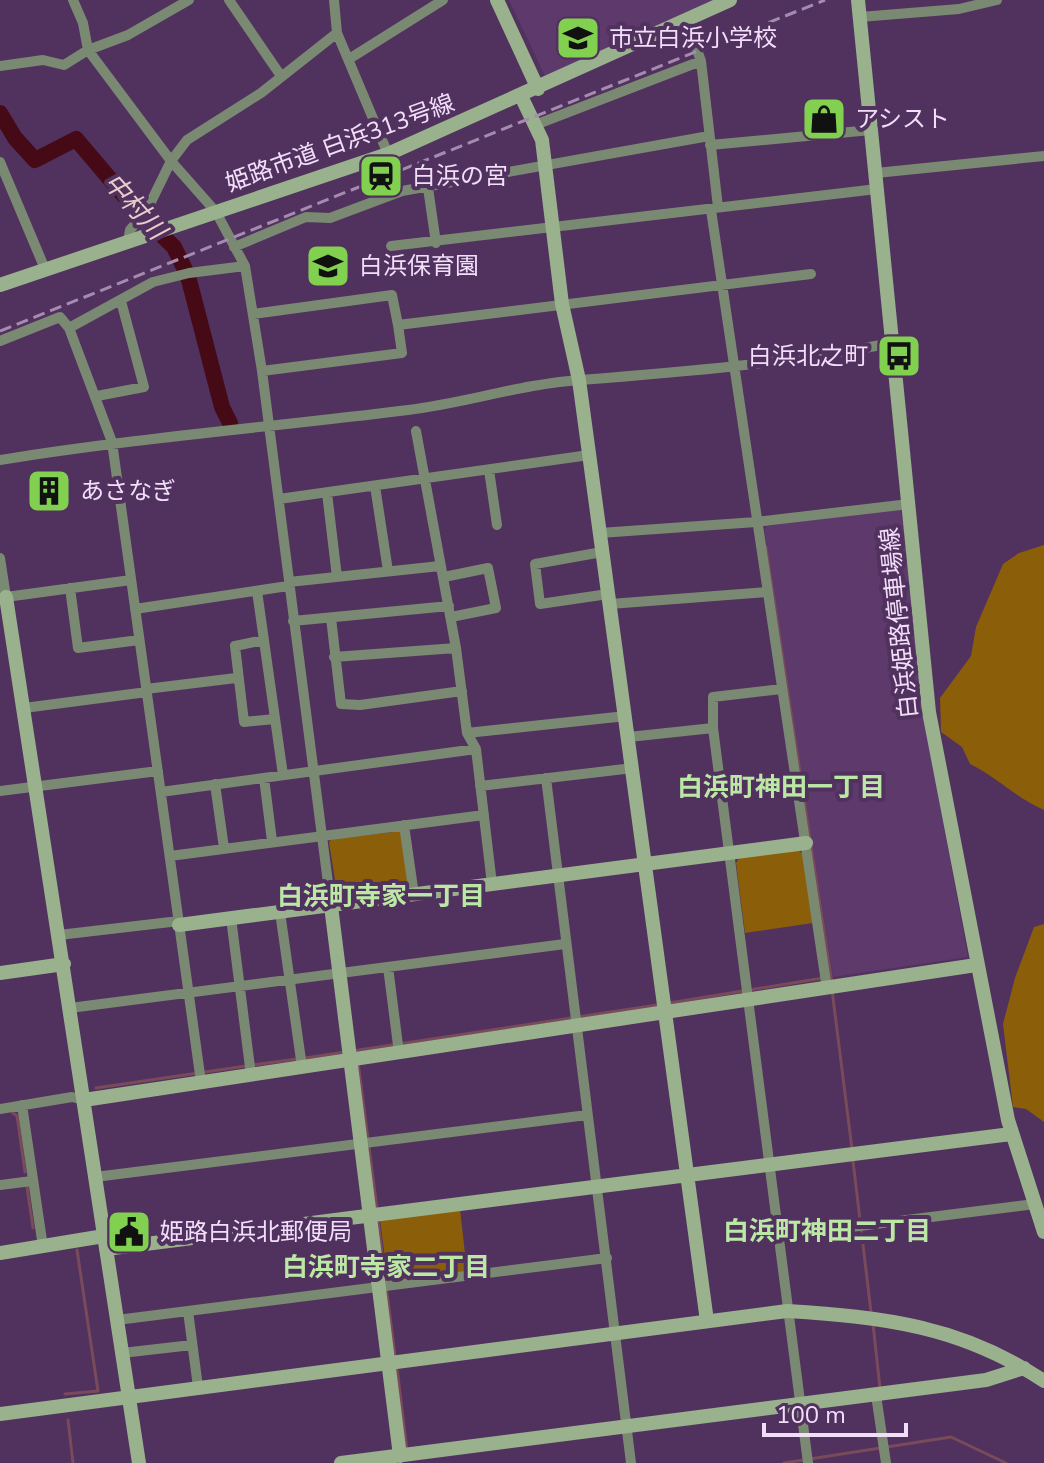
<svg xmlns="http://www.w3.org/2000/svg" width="1044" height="1463" font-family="'Nunito Sans','Noto Sans JP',sans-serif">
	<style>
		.built { fill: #5d396c }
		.green { fill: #8b5e0a }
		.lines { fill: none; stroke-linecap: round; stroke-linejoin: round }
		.stream { stroke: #794a5a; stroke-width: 3 }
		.river { stroke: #460a16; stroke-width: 16 }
		.street { stroke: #7a8972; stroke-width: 10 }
		.secondary { stroke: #99b18d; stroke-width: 14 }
		.rail { stroke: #a48baf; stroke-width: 3; stroke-dasharray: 12 6; stroke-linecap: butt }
		.labels { text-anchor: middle; stroke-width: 8; stroke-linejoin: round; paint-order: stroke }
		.poi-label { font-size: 24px; fill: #f1def9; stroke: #51315e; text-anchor: start }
		.street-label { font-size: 24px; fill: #f1def9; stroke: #51315e }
		.water-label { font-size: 26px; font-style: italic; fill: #ebcccd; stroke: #51315e }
		.neighbourhood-label { font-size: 26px; font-weight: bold; fill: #bce8a5; stroke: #51315e }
	</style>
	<rect width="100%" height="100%" fill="#51315e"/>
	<!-- built -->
	<path class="built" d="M509,0H713L545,76Z
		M901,508L939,800L968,957L833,977L764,530L767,526Z"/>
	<!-- green -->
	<path class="green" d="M1044,545V810C1016,798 997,777 970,764L962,747L941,732L940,698L971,656L976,627L1003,564L1019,553Z
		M402,831L411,890L338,899L329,842L332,839Z
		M798,850L804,855L813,923L745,933L736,863L739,858Z
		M1044,924V1122L1026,1109L1013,1107L1003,1024L1015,978L1034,927Z
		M460,1209L467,1271L388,1281L380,1220Z"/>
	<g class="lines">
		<!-- stream -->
		<path class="stream" d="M766,547L832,983
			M832,990L852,1149
			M669,1003L823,978
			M352,1051L657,1005
			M305,1058L345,1052
			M358,1062L377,1209
			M253,1065L297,1059
			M96,1088L246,1066
			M12,1112L17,1116L25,1172
			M853,1161L871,1312
			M27,1187L33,1228
			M378,1221L395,1356
			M873,1324L880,1388
			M397,1368L407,1451
			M65,1394L98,1391L77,1250
			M68,1420L73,1463
			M784,1463L951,1437L1006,1463"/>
		<!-- river -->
		<path class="river" d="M0,113L15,138L35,160L76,139L138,212L174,247L188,276L222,407L230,423"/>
		<!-- street -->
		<path class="street" d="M73,0L83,23L88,50L171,161L216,212L245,266L262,371L331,906
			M229,0L281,76
			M334,0L337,33L388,154
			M860,17L959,9L997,0
			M686,20L701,61L718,207
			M349,59L443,0
			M0,66L43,60L64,65L88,50L128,35L189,0
			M535,125L701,61
			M710,145L871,130
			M0,162L45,269
			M876,173L1044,156
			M428,188L436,243
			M711,210L827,989
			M128,241L130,230L147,210L171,161L187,140L261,93L337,33
			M391,246L877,189
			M234,247L306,217L330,218L402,191L709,136
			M253,314L392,295L398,325
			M0,341L60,317L69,328
			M262,371L402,353L398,325L811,274
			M97,396L144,387L121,301
			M416,431L456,648L467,733L476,749L492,884
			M0,460C135,438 272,427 408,410C465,403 522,384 580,380C685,372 788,363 892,343
			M489,470L497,525
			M375,486L388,571
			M327,493L337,577
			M279,499L589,455
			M600,533L756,522L909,504
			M602,552L535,564L540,604L608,594
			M0,558L6,597L131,580
			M444,577L488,568L496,608L451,617
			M289,582L440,566
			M70,588L78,648L139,640
			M257,591L283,775
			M610,604L767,592
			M135,609L288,586
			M331,618L341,704L360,705L462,691
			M293,621L449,606
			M264,640L235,646L244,722L275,719
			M334,657L456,648
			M146,689L236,678
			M782,689L713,697V728L808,1463
			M24,708L147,692
			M467,733L626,716
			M629,737L713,728
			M264,778L272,841
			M546,778L631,1463
			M215,784L224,848
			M480,786L633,768
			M0,791L158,771
			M161,792L476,749
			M404,825L414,895
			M170,856L484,815
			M280,912L302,1067
			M231,918L251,1075
			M59,935L179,921
			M388,967L399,1053
			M70,1008L565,944
			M201,1082L112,442L69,328L153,282L189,273L245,266
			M22,1105L43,1247
			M0,1109L72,1097L84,1100
			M95,1177L587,1115
			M0,1185L32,1181
			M779,1236L1035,1204
			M188,1311L198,1387
			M117,1320L607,1258
			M122,1353L192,1345
			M876,1395L886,1463"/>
		<!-- secondary -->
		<path class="secondary" d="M497,0L538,89
			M858,0L929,712L1008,1120L1044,1232
			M521,96L542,140L562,304L579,380L707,1321
			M0,285L388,154L730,0
			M6,597L139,1463
			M331,906L400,1456
			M179,925L806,843
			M0,973L64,964
			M84,1100L976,965
			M106,1249L1011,1134
			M0,1253L104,1236
			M0,1414L787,1311C884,1317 961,1326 1044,1381
			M341,1463L986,1380L1024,1368"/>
		<!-- rail -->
		<path class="rail" d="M0,331L825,0"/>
	</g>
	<!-- icons -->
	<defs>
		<g id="school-square" transform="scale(2.3)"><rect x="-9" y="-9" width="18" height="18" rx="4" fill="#82d050" stroke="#51315e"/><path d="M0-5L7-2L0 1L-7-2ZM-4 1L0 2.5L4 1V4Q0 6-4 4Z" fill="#111"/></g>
		<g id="shop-square" transform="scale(2.3)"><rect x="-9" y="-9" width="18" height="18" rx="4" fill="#82d050" stroke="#51315e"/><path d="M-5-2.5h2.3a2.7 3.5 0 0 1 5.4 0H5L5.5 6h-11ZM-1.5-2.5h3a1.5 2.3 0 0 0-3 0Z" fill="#111"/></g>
		<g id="station-square" transform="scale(2.3)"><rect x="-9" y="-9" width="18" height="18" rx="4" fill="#82d050" stroke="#51315e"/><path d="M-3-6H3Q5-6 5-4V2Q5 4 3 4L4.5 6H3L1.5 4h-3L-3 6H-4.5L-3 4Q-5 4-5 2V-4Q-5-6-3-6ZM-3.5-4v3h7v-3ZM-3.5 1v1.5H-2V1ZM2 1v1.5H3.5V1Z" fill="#111"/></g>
		<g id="bus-square" transform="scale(2.3)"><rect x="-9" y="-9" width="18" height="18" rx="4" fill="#82d050" stroke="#51315e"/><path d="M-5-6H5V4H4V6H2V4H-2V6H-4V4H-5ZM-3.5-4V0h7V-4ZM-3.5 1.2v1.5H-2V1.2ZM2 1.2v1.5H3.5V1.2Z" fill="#111"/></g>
		<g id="building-square" transform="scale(2.3)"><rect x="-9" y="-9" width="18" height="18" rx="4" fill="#82d050" stroke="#51315e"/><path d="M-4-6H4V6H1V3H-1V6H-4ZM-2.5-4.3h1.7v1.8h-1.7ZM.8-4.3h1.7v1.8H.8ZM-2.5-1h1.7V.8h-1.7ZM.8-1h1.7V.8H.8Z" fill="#111"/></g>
		<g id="civic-square" transform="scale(2.3)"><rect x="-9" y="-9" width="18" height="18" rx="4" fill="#82d050" stroke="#51315e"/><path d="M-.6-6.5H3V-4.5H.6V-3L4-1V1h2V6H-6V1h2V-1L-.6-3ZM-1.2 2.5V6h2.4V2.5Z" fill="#111"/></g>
	</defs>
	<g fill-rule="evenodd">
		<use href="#school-square" x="578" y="38"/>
		<use href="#shop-square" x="824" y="119"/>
		<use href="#station-square" x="381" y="176"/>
		<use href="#school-square" x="328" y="266"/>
		<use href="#bus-square" x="899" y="356"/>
		<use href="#building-square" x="49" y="491"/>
		<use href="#civic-square" x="129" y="1232"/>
	</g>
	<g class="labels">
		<!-- poi labels -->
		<g class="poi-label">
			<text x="609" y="46">市立白浜小学校</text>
			<text x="855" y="127">アシスト</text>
			<text x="412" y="184">白浜の宮</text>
			<text x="359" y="274">白浜保育園</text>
			<text x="868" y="364" text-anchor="end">白浜北之町</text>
			<text x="80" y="499">あさなぎ</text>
			<text x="160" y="1240">姫路白浜北郵便局</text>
		</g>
		<!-- street labels -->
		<g class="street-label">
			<text transform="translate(340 143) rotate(-20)" y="8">姫路市道 白浜313号線</text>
			<text transform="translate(899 623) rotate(-96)" y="8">白浜姫路停車場線</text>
		</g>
		<!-- water labels -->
		<g class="water-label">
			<text transform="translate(135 206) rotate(48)" y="9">中村川</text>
		</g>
		<!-- neighbourhood labels -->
		<g class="neighbourhood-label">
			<text x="781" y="796">白浜町神田一丁目</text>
			<text x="381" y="905">白浜町寺家一丁目</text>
			<text x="827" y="1240">白浜町神田二丁目</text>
			<text x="386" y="1276">白浜町寺家二丁目</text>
		</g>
	</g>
	<!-- scale -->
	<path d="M764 1423v12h142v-12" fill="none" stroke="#f1def9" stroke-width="4"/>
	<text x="776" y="1423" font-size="24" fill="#f1def9" stroke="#51315e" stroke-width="6" paint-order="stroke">100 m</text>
</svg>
